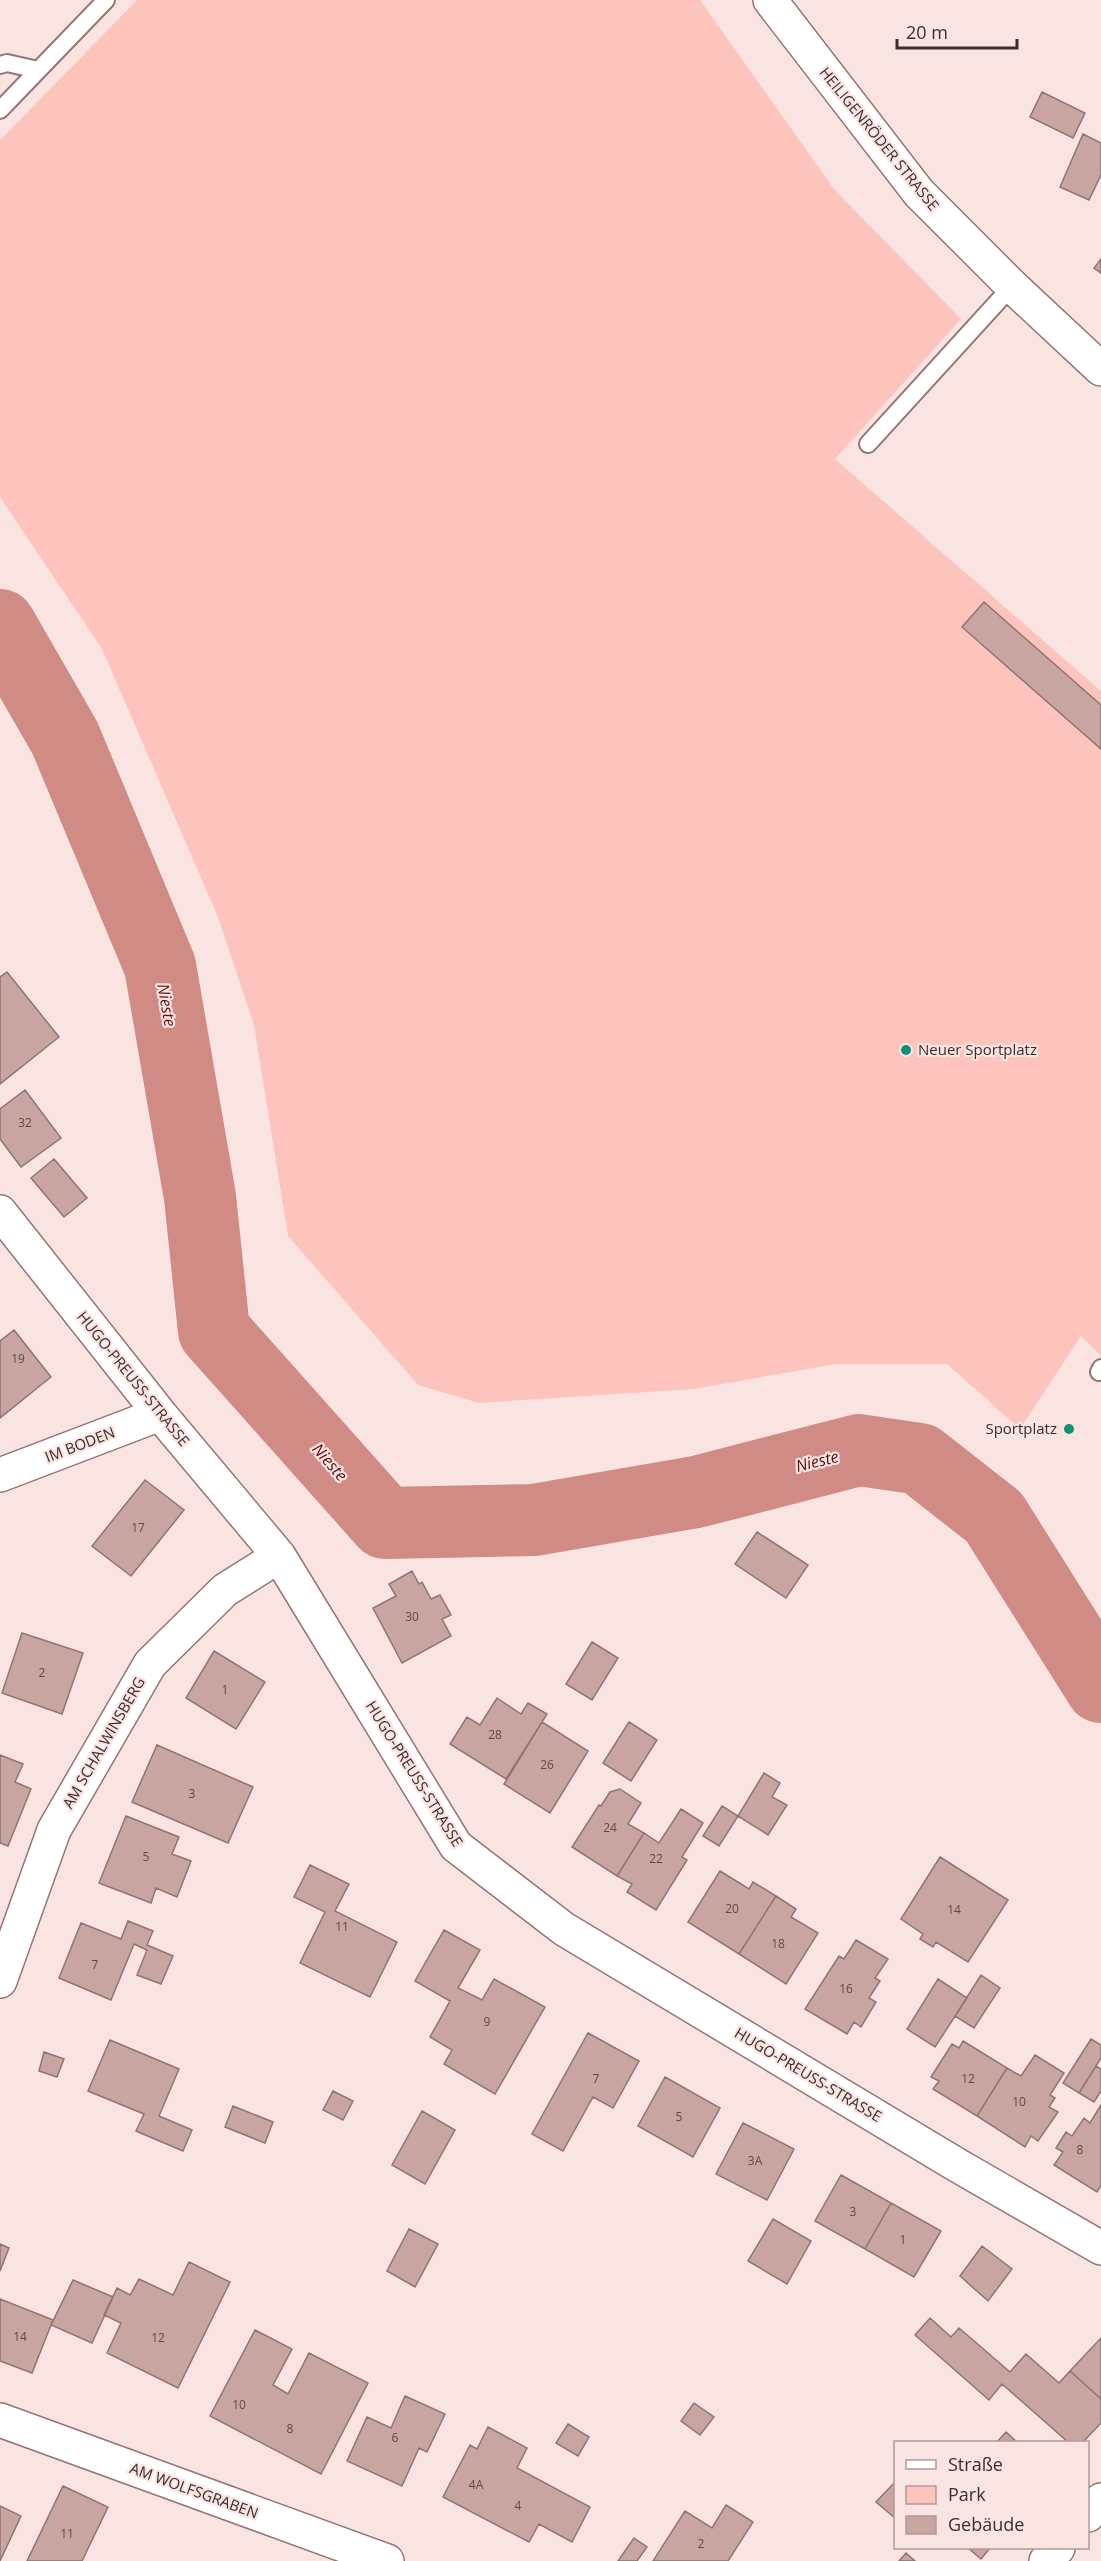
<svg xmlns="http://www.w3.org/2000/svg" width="1101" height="2561" font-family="'Open Sans',sans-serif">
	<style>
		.green { fill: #fdc4be }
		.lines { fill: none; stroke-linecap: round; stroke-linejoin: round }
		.river { stroke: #d08b85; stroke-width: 72 }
		.building { fill: #c8a5a1; stroke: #93736f; stroke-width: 1.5 }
		.lane-casing { stroke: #967572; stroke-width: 20 }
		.street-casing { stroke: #967572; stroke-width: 36 }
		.secondary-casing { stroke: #967572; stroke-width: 36 }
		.lane { stroke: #fff; stroke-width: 16 }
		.street { stroke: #fff; stroke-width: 33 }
		.secondary { stroke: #fff; stroke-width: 33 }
		.poi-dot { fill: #0e9179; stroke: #fae4e1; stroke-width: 2 }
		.labels { text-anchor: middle; stroke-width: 4.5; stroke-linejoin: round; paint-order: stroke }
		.number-label { font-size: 12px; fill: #5e4b49 }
		.street-label { font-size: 15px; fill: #3b2d2c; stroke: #fae4e1 }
		.poi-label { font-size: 15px; fill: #3b2d2c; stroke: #fae4e1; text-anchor: start }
		.water-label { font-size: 16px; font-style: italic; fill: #5e090e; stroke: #fae4e1 }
	</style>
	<rect width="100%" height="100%" fill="#fae4e1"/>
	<!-- green -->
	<path class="green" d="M137,0H700L834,189L961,319L835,459L1101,691V1356L1081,1336L1020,1429L947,1364H836L694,1389L479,1403L418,1385L288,1236L254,1025L218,917L102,649L0,497V140Z"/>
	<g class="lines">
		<!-- river -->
		<path class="river" d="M0,625L65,738L160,966L200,1197L214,1331L385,1523L534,1520L696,1492L859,1450L920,1459L994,1517L1101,1687"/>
	</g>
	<!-- building -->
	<path class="building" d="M1042,92L1085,113L1073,138L1030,117Z
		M1083,134L1101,143V175L1089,200L1060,187Z
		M1101,259V273L1094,268Z
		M984,602L1101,705V749L962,627Z
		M7,972L59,1037L0,1084V977Z
		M25,1090L61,1138L21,1167L0,1139V1109Z
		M54,1159L87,1198L64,1217L31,1178Z
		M14,1330L51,1377L0,1418V1341Z
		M145,1480L184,1510L131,1576L92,1546Z
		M757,1532L808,1565L786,1598L735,1564Z
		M412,1571L419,1584L422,1582L431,1599L440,1595L451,1615L442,1619L451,1636L402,1663L373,1608L396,1596L389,1584Z
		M22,1633L83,1653L62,1714L2,1693Z
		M592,1642L618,1658L592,1700L566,1684Z
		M214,1651L265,1682L236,1729L186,1698Z
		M497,1698L521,1714L528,1703L547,1714L506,1779L450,1744L467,1717L480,1725Z
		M542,1722L588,1751L550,1813L504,1784Z
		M629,1722L657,1740L631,1781L603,1763Z
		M157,1745L253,1787L228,1843L132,1802Z
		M0,1755L23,1764L15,1782L31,1789L8,1846L0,1843Z
		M764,1773L780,1783L772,1797L787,1805L768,1835L738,1816Z
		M620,1789L641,1803L628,1824L644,1833L617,1876L572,1847L599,1805L601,1806L610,1792Z
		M722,1806L738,1816L719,1846L703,1836Z
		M681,1809L703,1823L682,1857L687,1860L656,1910L627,1892L632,1884L617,1876L644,1833L659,1843Z
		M126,1816L179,1837L172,1854L191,1861L177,1897L156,1888L151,1903L99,1883Z
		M940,1857L1008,1900L968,1962L936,1942L933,1947L920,1939L923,1934L901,1919Z
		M310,1865L349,1884L335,1911L397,1942L370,1997L300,1963L325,1912L294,1897Z
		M720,1871L749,1889L753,1882L776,1896L739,1954L688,1922Z
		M776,1896L796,1909L791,1917L818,1933L786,1984L739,1954Z
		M128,1921L153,1931L147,1945L173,1956L161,1984L137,1975L147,1950L134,1944L111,2000L59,1978L81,1923L121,1939Z
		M444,1930L480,1950L458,1988L482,2000L494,1979L545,2007L495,2094L444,2064L452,2050L430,2037L450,2001L415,1981Z
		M856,1940L888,1959L875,1978L880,1981L869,1998L876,2002L861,2027L854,2022L847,2034L805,2009L839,1956L844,1959Z
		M981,1975L1000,1988L974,2028L955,2016Z
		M938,1979L967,1998L935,2047L907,2029Z
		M588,2033L639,2061L613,2108L593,2097L563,2151L532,2134Z
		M1091,2039L1101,2045V2058L1079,2093L1063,2083Z
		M110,2040L179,2069L159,2116L192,2130L183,2151L136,2131L144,2114L88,2091Z
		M963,2041L1007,2068L977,2116L933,2089L939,2081L931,2077L952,2044L959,2048Z
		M44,2052L64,2059L57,2077L39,2071Z
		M1035,2055L1064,2073L1050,2095L1055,2098L1049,2107L1058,2112L1038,2141L1031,2136L1025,2147L977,2116L1007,2068L1021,2076Z
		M1096,2066L1101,2069V2091L1094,2102L1079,2093Z
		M665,2077L720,2108L693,2157L638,2126Z
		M333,2091L353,2101L343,2120L323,2110Z
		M1101,2105V2186L1097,2192L1054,2165L1063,2152L1056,2148L1066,2132L1072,2136L1084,2118L1090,2123Z
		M233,2106L273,2122L265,2143L225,2127Z
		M422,2111L455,2130L425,2184L392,2165Z
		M743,2123L794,2149L767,2200L716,2174Z
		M841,2175L891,2203L865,2249L815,2221Z
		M891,2203L941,2231L914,2277L865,2249Z
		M773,2219L811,2241L787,2284L748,2261Z
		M409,2229L438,2244L415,2287L387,2271Z
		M0,2244L9,2248L0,2271Z
		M982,2246L1012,2269L988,2301L960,2276Z
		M189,2262L230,2282L178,2388L107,2353L121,2323L104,2315L117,2288L130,2295L139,2279L173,2295Z
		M73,2280L113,2297L92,2343L51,2325Z
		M0,2299L53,2320L32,2373L0,2361Z
		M930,2318L951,2337L959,2328L1010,2372L1026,2354L1059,2383L1070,2371L1101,2399V2423L1083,2442H1068L1002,2384L989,2400L915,2335Z
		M255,2330L292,2349L273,2385L288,2394L309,2353L368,2383L321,2474L210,2416Z
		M1101,2338V2399L1070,2371Z
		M405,2396L445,2414L427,2452L419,2448L402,2486L347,2461L367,2417L391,2428Z
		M694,2403L714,2417L700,2435L681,2421Z
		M568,2424L589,2437L578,2456L556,2443Z
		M488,2427L527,2448L517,2468L590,2507L572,2542L539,2524L529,2542L443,2497L470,2445L477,2449Z
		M1006,2432L1017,2442H997Z
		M896,2481V2519L876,2502Z
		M63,2486L108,2507L82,2561H27Z
		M726,2505L753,2522L728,2561H653L685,2511L712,2528Z
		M0,2506L21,2516L0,2561Z
		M634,2538L647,2547L637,2561H618Z
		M968,2548H990L981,2559Z
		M906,2553L915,2561H899Z"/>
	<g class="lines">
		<!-- lane casing -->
		<g class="lane-casing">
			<path id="lane" d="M0,65L7,63L38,70
				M0,110L106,0
				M868,444L1012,286
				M1099,1372L1101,1368"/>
		</g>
		<!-- street casing -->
		<g class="street-casing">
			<path id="street" d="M0,1212L160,1414L279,1556L456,1846L564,1929L957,2165L1101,2248
				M0,1475L160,1414
				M0,1981L54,1830L150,1664L225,1590L279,1556
				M0,2420L387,2561
				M1088,2515L1101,2500
				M1046,2561L1058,2548"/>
		</g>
		<!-- secondary casing -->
		<g class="secondary-casing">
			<path id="secondary" d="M770,0L919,193L1012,286L1101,369"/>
		</g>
		<!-- lane -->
		<use href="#lane" class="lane"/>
		<!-- street -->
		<use href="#street" class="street"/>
		<!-- secondary -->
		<use href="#secondary" class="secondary"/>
	</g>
	<!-- markers -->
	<g class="poi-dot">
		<circle cx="906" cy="1050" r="6"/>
		<circle cx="1069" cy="1429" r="6"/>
	</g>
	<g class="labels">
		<!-- number labels -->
		<g class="number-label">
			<text x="25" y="1127">32</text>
			<text x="18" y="1363">19</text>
			<text x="138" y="1532">17</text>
			<text x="412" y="1621">30</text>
			<text x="42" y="1677">2</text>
			<text x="225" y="1694">1</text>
			<text x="495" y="1739">28</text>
			<text x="547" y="1769">26</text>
			<text x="192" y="1798">3</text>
			<text x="610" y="1832">24</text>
			<text x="146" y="1861">5</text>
			<text x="656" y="1863">22</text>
			<text x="732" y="1913">20</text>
			<text x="954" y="1914">14</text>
			<text x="342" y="1931">11</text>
			<text x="778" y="1948">18</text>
			<text x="95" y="1969">7</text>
			<text x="846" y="1993">16</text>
			<text x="487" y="2026">9</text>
			<text x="596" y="2083">7</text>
			<text x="968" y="2083">12</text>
			<text x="1019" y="2106">10</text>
			<text x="679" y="2121">5</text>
			<text x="1080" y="2154">8</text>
			<text x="755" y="2165">3A</text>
			<text x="853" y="2216">3</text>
			<text x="903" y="2244">1</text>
			<text x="20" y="2341">14</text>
			<text x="158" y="2342">12</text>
			<text x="239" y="2409">10</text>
			<text x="290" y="2433">8</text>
			<text x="395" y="2442">6</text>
			<text x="476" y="2489">4A</text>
			<text x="518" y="2510">4</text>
			<text x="67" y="2538">11</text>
			<text x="701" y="2548">2</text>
		</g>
		<!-- street labels -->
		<g class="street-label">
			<text transform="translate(879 139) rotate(51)" y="5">HEILIGENRÖDER STRASSE</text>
			<text transform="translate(133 1379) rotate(51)" y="5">HUGO-PREUSS-STRASSE</text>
			<text transform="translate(80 1445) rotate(-21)" y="5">IM BODEN</text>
			<text transform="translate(104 1743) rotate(-60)" y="5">AM SCHALWINSBERG</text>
			<text transform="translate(414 1774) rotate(58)" y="5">HUGO-PREUSS-STRASSE</text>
			<text transform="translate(808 2075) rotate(31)" y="5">HUGO-PREUSS-STRASSE</text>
			<text transform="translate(194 2491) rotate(20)" y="5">AM WOLFSGRABEN</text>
		</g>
		<!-- poi labels -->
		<g class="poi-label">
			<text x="918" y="1055">Neuer Sportplatz</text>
			<text x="1057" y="1434" text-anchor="end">Sportplatz</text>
		</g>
		<!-- water labels -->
		<g class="water-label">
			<text transform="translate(167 1005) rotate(80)" y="6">Nieste</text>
			<text transform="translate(817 1461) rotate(-14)" y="6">Nieste</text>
			<text transform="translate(330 1462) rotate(49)" y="6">Nieste</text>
		</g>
	</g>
	<!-- legend -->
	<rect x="894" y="2441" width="195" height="108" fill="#fae4e1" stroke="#ae9b99" stroke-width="1.5"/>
	<rect x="906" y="2460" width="30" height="9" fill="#ffffff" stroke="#ae9b99" stroke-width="1.5"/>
	<text x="948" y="2471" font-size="18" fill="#3b2d2c">Straße</text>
	<rect x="906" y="2486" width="30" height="18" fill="#fdc4be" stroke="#ae9b99" stroke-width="1.5"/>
	<text x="948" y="2501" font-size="18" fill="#3b2d2c">Park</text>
	<rect x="906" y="2516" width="30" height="18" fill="#c8a5a1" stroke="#ae9b99" stroke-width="1.5"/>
	<text x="948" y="2531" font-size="18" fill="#3b2d2c">Gebäude</text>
	<!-- scale -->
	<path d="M897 39v9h120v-9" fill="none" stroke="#3b2d2c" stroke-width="3"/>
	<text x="906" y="39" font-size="18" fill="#3b2d2c" stroke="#fae4e1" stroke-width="4.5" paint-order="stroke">20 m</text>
</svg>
